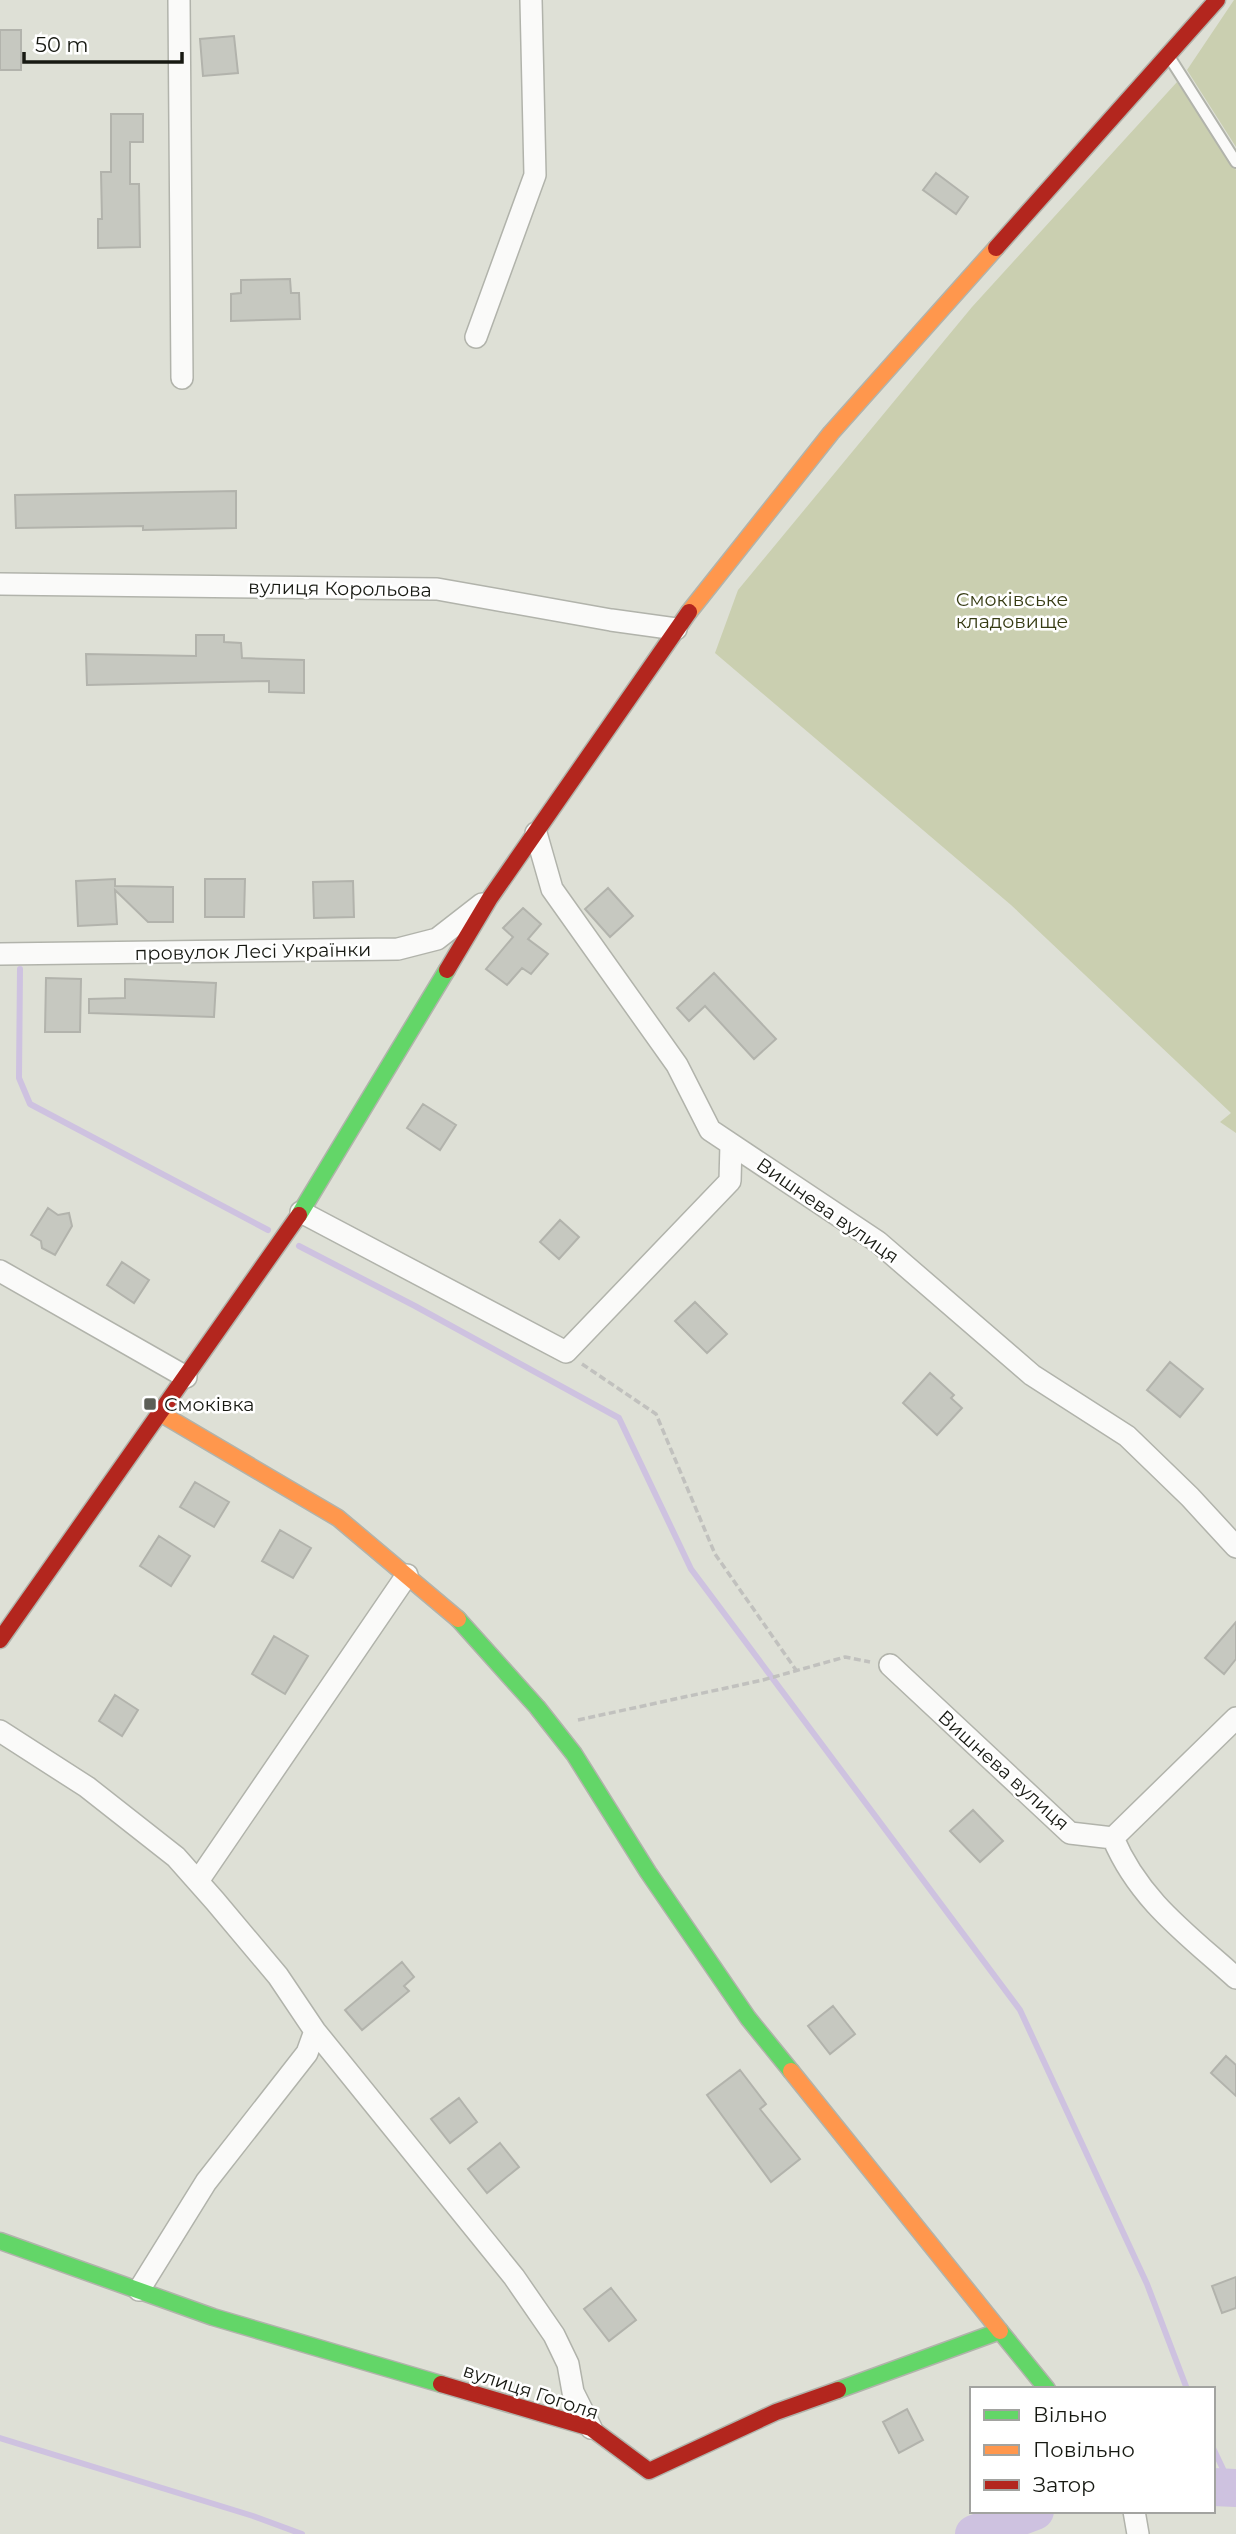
<svg xmlns="http://www.w3.org/2000/svg" width="1236" height="2534" font-family="Montserrat,sans-serif">
	<style>
		.green { fill: #cacfb0 }
		.lines { fill: none; stroke-linecap: round; stroke-linejoin: round }
		.stream { stroke: #cec2e0; stroke-width: 6 }
		.river { stroke: #cec2e0; stroke-width: 38 }
		.building { fill: #c6c8c0; stroke: #b2b3ac; stroke-width: 2 }
		.lane-casing { stroke: #b1b3ab; stroke-width: 14 }
		.street-casing { stroke: #b1b3ab; stroke-width: 24 }
		.fast-casing { stroke: #b1b3ab; stroke-width: 19 }
		.slow-casing { stroke: #b1b3ab; stroke-width: 19 }
		.jam-casing { stroke: #b1b3ab; stroke-width: 19 }
		.path { stroke: #c1c1be; stroke-width: 3.5; stroke-dasharray: 7 3.5; stroke-linecap: butt }
		.lane { stroke: #fafaf9; stroke-width: 10 }
		.street { stroke: #fafaf9; stroke-width: 21 }
		.fast { stroke: #63d668; stroke-width: 16 }
		.slow { stroke: #ff974d; stroke-width: 16 }
		.jam { stroke: #b3261e; stroke-width: 16 }
		.poi-dot { fill: #5d5f57; stroke: #fff; stroke-width: 2.5 }
		.labels { text-anchor: middle; stroke-width: 5; stroke-linejoin: round; paint-order: stroke }
		.street-label { font-size: 19px; fill: #171912; stroke: #fff }
		.park-label { font-size: 19px; fill: #363b13; stroke: #fff }
		.poi-label { font-size: 19px; fill: #171912; stroke: #fff; text-anchor: start }
	</style>
	<rect width="100%" height="100%" fill="#dee0d6"/>
	<!-- green -->
	<path class="green" d="M1234,0H1236V147L1187,70Z
		M1177,82L1236,170V1133L1220,1122L1231,1113L1011,905L715,653L738,590L972,307Z"/>
	<g class="lines">
		<!-- stream -->
		<path class="stream" d="M20,969L19,1078L30,1104L268,1230
			M299,1246L415,1306L619,1418L691,1569L1020,2010L1147,2284L1187,2389
			M0,2438L253,2516L302,2534
			M1213,2448L1232,2488"/>
		<!-- river -->
		<path class="river" d="M1213,2487L1236,2488
			M974,2534L1035,2511"/>
	</g>
	<!-- building -->
	<path class="building" d="M0,30H21V70H0Z
		M234,36L238,73L203,76L200,39Z
		M111,114H143V142H130V184H139L140,247L98,248V219H102L101,172H111Z
		M936,173L968,197L956,214L923,190Z
		M290,279L291,293H299L300,319L231,321V294L241,293V280Z
		M236,491V528L143,530V526L16,528L15,495Z
		M196,635H224V642L241,643L242,658L304,660V693L269,692V681L87,685L86,654L196,656Z
		M115,879V886L173,887V922H148L115,890L117,924L78,926L76,881Z
		M205,879H245L244,917H205Z
		M353,881L354,917L314,918L313,882Z
		M608,888L633,916L610,937L585,909Z
		M523,908L541,924L528,939L548,954L531,974L522,968L507,985L486,969L513,937L503,928Z
		M714,973L776,1039L754,1059L705,1006L689,1021L677,1008Z
		M46,978L81,979L80,1032H45Z
		M125,979L216,983L214,1017L89,1013V999L125,998Z
		M423,1104L456,1125L440,1150L407,1128Z
		M48,1208L58,1215L69,1213L72,1226L55,1255L42,1248L41,1241L31,1235Z
		M560,1220L579,1237L559,1259L540,1242Z
		M122,1262L149,1280L134,1303L107,1285Z
		M695,1302L727,1334L707,1353L675,1321Z
		M1170,1362L1203,1389L1180,1417L1147,1390Z
		M930,1373L954,1395L951,1398L962,1408L937,1435L903,1403Z
		M195,1482L229,1502L214,1527L180,1507Z
		M280,1530L311,1548L293,1578L262,1561Z
		M159,1536L190,1556L171,1586L140,1566Z
		M1236,1622V1659L1224,1674L1205,1658Z
		M274,1636L308,1656L285,1694L252,1674Z
		M115,1695L138,1710L122,1736L99,1721Z
		M973,1810L1003,1841L980,1862L950,1831Z
		M402,1962L414,1977L404,1986L409,1991L362,2030L345,2010Z
		M833,2006L855,2034L830,2054L808,2026Z
		M1226,2056L1236,2065V2096L1211,2073Z
		M740,2070L766,2104L760,2109L800,2159L771,2182L707,2095Z
		M459,2098L477,2122L450,2143L431,2119Z
		M500,2143L519,2167L487,2193L468,2169Z
		M1236,2277V2308L1222,2313L1212,2286Z
		M611,2288L636,2320L609,2341L584,2309Z
		M907,2409L923,2440L899,2453L883,2422Z"/>
	<g class="lines">
		<!-- lane casing -->
		<g class="lane-casing">
			<path id="lane" d="M1168,55L1236,162"/>
		</g>
		<!-- street casing -->
		<g class="street-casing">
			<path id="street" d="M179,0L182,378
				M476,337L535,175L531,0
				M0,584L437,589L611,620L676,629
				M536,833L552,889L677,1065L710,1130L878,1242L1032,1375L1127,1436L1190,1497L1236,1547
				M0,954L398,949L437,939L482,904
				M301,1212L566,1352L730,1181L731,1144
				M0,1271L186,1377
				M890,1665L1070,1833L1113,1838C1139,1900 1187,1934 1236,1978
				M0,1731L87,1787L176,1857L215,1901L278,1976L315,2031L514,2277L554,2335L568,2364L573,2392L591,2428
				M1113,1838L1236,1718
				M198,1881L407,1575
				M139,2290L206,2182L307,2053L315,2031
				M1134,2511L1138,2534"/>
		</g>
		<!-- fast casing -->
		<g class="fast-casing">
			<path id="fast" d="M299,1215L447,970
				M458,1619L537,1707L574,1754L648,1872L748,2018L791,2071
				M0,2241L213,2317L441,2384
				M838,2390L1000,2331L1047,2389"/>
		</g>
		<!-- slow casing -->
		<g class="slow-casing">
			<path id="slow" d="M689,612L831,433L996,248
				M160,1413L338,1518L458,1619
				M791,2071L1000,2331"/>
		</g>
		<!-- jam casing -->
		<g class="jam-casing">
			<path id="jam" d="M996,248L1217,0
				M447,970L490,898L689,612
				M0,1640L299,1215
				M441,2384L591,2428L649,2471L776,2412L838,2390"/>
		</g>
		<!-- path -->
		<path class="path" d="M582,1364L656,1414L715,1554L796,1670
			M578,1720L763,1680L845,1657L870,1662"/>
		<!-- lane -->
		<use href="#lane" class="lane"/>
		<!-- street -->
		<use href="#street" class="street"/>
		<!-- fast -->
		<use href="#fast" class="fast"/>
		<!-- slow -->
		<use href="#slow" class="slow"/>
		<!-- jam -->
		<use href="#jam" class="jam"/>
	</g>
	<!-- markers -->
	<rect class="poi-dot" x="143" y="1397" width="14" height="14" rx="3.5"/>
	<g class="labels">
		<!-- street labels -->
		<g class="street-label">
			<text transform="translate(340 588) rotate(1)" y="7">вулиця Корольова</text>
			<text transform="translate(253 951) rotate(-1)" y="7">провулок Лесі Українки</text>
			<text transform="translate(828 1210) rotate(35)" y="7">Вишнева вулиця</text>
			<text transform="translate(1004 1770) rotate(42)" y="7">Вишнева вулиця</text>
			<text transform="translate(531 2391) rotate(18)" y="7">вулиця Гоголя</text>
		</g>
		<!-- park labels -->
		<g class="park-label">
			<text x="1012" y="606">Смоківське<tspan x="1012" dy="22">кладовище</tspan></text>
		</g>
		<!-- poi labels -->
		<g class="poi-label">
			<text x="164" y="1411">Смоківка</text>
		</g>
	</g>
	<!-- legend -->
	<rect x="970" y="2387" width="245" height="126" fill="#ffffff" stroke="#a2a3a0" stroke-width="2"/>
	<rect x="984" y="2410" width="35" height="10" fill="#63d668" stroke="#a2a3a0" stroke-width="2"/>
	<text x="1033" y="2422" font-size="21" fill="#171912">Вільно</text>
	<rect x="984" y="2445" width="35" height="10" fill="#ff974d" stroke="#a2a3a0" stroke-width="2"/>
	<text x="1033" y="2457" font-size="21" fill="#171912">Повільно</text>
	<rect x="984" y="2480" width="35" height="10" fill="#b3261e" stroke="#a2a3a0" stroke-width="2"/>
	<text x="1033" y="2492" font-size="21" fill="#171912">Затор</text>
	<!-- scale -->
	<path d="M24 52v10h158v-10" fill="none" stroke="#171912" stroke-width="3.5"/>
	<text x="35" y="52" font-size="21" fill="#171912" stroke="#ffffff" stroke-width="5" paint-order="stroke">50 m</text>
</svg>
